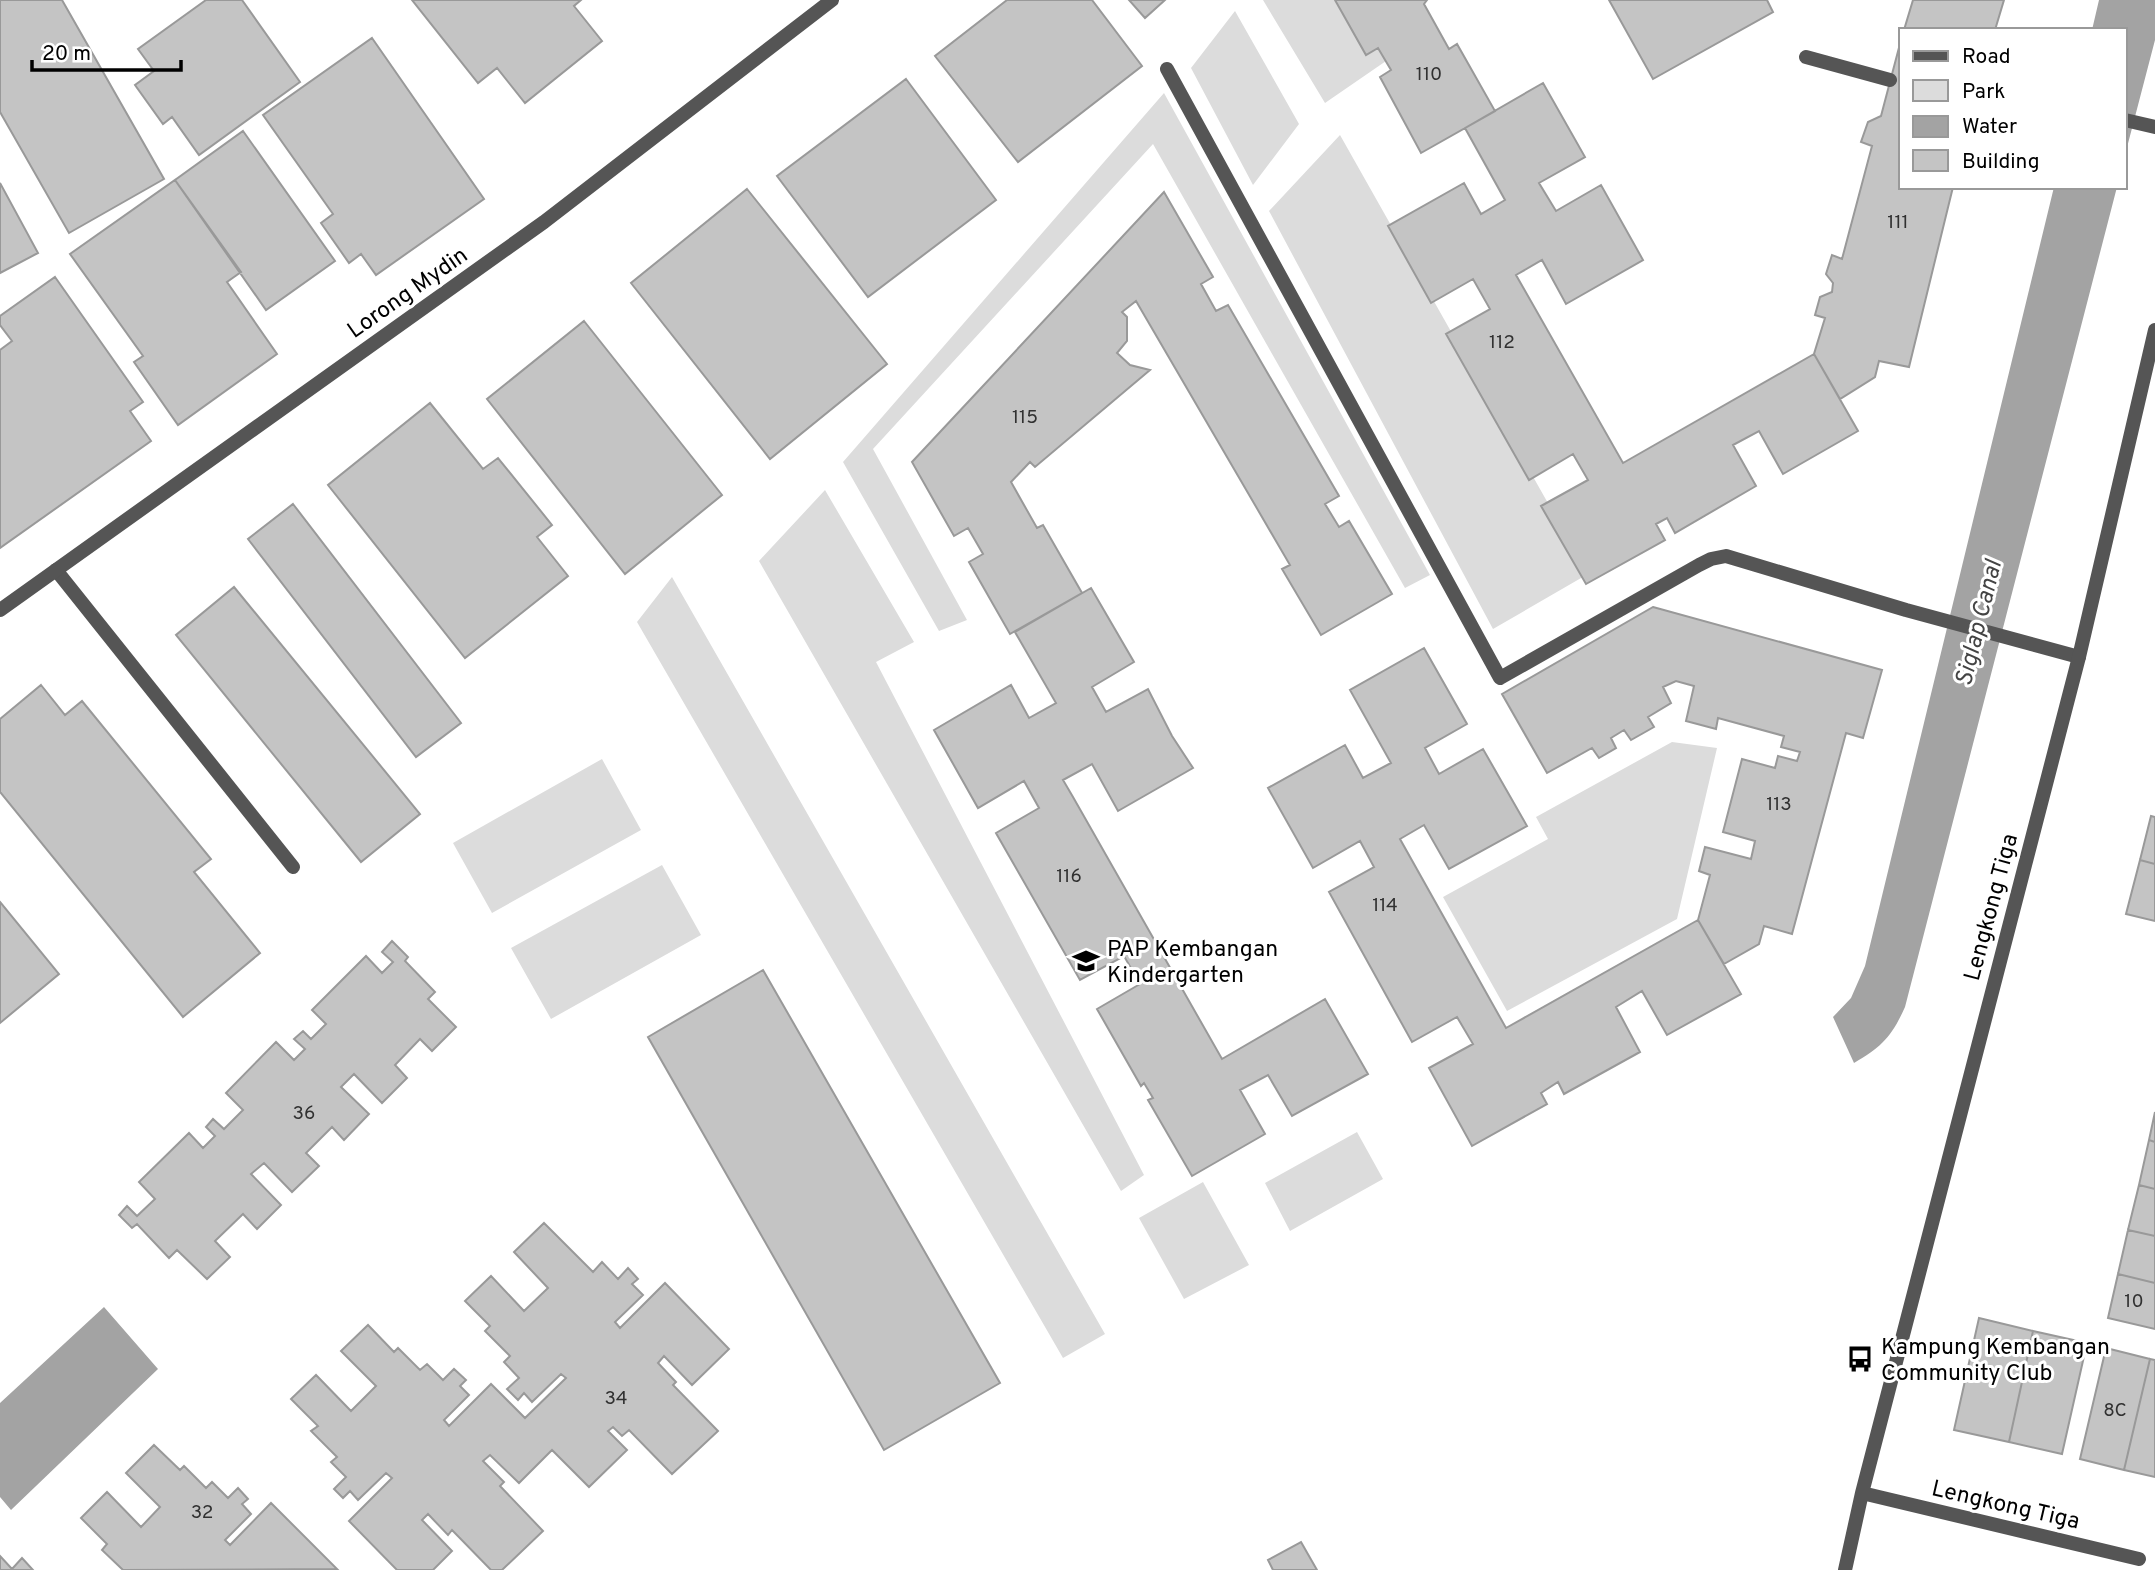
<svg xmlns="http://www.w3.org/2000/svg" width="2155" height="1570" font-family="Overpass,sans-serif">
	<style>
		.green { fill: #dcdcdc }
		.water { fill: #a3a3a3 }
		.building { fill: #c4c4c4; stroke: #999; stroke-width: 2 }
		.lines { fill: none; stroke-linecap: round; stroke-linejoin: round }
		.lane { stroke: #555; stroke-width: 14 }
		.street { stroke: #555; stroke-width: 14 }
		.labels { text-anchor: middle; stroke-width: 6; stroke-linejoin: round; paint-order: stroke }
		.number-label { font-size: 19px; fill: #313131 }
		.street-label { font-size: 23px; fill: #000; stroke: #fff }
		.poi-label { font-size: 23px; fill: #000; stroke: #fff; text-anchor: start }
		.water-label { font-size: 24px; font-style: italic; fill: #444; stroke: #fff }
	</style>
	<rect width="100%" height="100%" fill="#fff"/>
	<!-- green -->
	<path class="green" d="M1263,0H1370L1402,50L1325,103Z
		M1235,11L1299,124L1253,185L1191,68Z
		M1164,93L1430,575L1405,588L1153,144L873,449L967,620L939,631L843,462Z
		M1340,135L1588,574L1493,629L1269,211Z
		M825,490L914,642L876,662L1144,1175L1121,1191L759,561Z
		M672,577L1105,1334L1063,1358L637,622Z
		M1672,742L1717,748L1677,919L1507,1011L1443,897L1548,839L1536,817Z
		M602,759L641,830L492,913L453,843Z
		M662,865L701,935L551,1019L511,948Z
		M1357,1132L1383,1179L1290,1231L1265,1183Z
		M1203,1182L1249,1265L1184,1299L1139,1218Z"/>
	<!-- water -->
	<path class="water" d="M2099,0H2155V40L2125,155V30H2092Z
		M2054,187H2117L1905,1007C1892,1036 1882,1047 1854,1063L1833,1017L1851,998L1865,966Z
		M104,1307L158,1369L11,1510L0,1497V1403Z"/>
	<!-- building -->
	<path class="building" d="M0,0H62L164,179L69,233L0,112Z
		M206,0H242L300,82L199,155L172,117L163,124L135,85L154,71L138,49Z
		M412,0H581L574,6L602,41L525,103L497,68L478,83Z
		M1007,0H1092L1142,66L1018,162L935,56Z
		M1129,0H1165L1145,18Z
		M1335,0H1427L1424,4L1449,49L1457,44L1495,111L1421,153L1380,77L1391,70L1378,48L1366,55Z
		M1609,0H1767L1773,12L1653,79Z
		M1913,0H2004L1995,30H1904Z
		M372,38L484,199L376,275L361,254L349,263L321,223L333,214L263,115Z
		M1901,40V187H1953L1909,367L1879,361L1875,377L1840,399L1814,354L1825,318L1815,315L1820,297L1832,292L1833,283L1826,274L1832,255L1842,259L1872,146L1861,142L1868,122L1881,116Z
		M906,79L996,200L868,297L777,176Z
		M1543,83L1585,157L1539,183L1556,211L1601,185L1643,260L1566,304L1542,260L1516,275L1623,463L1814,354L1858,431L1783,474L1759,431L1733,445L1756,486L1675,533L1667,518L1656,524L1665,540L1586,584L1541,506L1588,480L1573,454L1529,480L1446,334L1490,309L1473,279L1431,303L1388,226L1464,183L1481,214L1505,200L1465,128Z
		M243,131L335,261L266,310L175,180Z
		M175,180L241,272L227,282L277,354L178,425L134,362L143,356L70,254Z
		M0,183L38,253L0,273Z
		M747,189L887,364L770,459L631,283Z
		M1164,192L1213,277L1201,284L1216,311L1228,305L1339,496L1325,504L1339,527L1349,521L1392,594L1321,635L1282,569L1290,565L1136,301L1122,312L1127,317V341L1117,353L1130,365L1150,370L1035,467L1030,462L1011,482L1037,528L1043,525L1082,593L1010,634L969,562L983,554L968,528L954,536L912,462Z
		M55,277L143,402L130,411L151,441L0,548V350L12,341L0,325V316Z
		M584,321L722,495L625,574L487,399Z
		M430,403L483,469L498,458L552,525L537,537L568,576L465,658L328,485Z
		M293,504L461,723L416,757L248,539Z
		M234,587L420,814L361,862L176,635Z
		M1091,588L1134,662L1092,687L1106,712L1148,689L1172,736L1193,768L1118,811L1092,764L1063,780L1073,797L1222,1059L1325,999L1368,1074L1292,1116L1268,1075L1240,1090L1265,1134L1192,1176L1148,1100L1153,1098L1144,1083L1141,1086L1097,1009L1140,984L1124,956L1080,980L996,833L1039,808L1024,781L978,808L934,730L1011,685L1029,718L1056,703L1015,632Z
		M1653,607L1882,670L1863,738L1846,733L1792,934L1764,926L1759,944L1724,964L1698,920L1710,875L1699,871L1705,847L1751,859L1755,841L1723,832L1742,759L1775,768L1778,756L1797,761L1800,752L1781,747L1784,736L1718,718L1716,729L1686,721L1694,686L1676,681L1663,687L1671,703L1648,717L1654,727L1631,740L1624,730L1611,738L1616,748L1599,758L1592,748L1547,773L1502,694Z
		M1424,648L1467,724L1425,748L1439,774L1483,749L1527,826L1449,869L1424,825L1400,839L1506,1028L1698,920L1741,994L1667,1035L1642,991L1616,1007L1640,1052L1564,1094L1558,1082L1541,1093L1547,1104L1472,1146L1429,1068L1473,1044L1457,1017L1412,1042L1329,892L1374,867L1360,841L1313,868L1268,788L1345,745L1363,778L1391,763L1350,690Z
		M41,685L65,715L82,701L211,859L194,872L260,953L183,1017L0,792V719Z
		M2151,816L2155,817V864L2140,860Z
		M2140,860L2155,864V921L2126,914Z
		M0,902L59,974L0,1023Z
		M392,941L408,957L405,961L435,992L428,999L456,1027L432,1051L420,1039L395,1065L407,1078L382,1103L354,1074L341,1087L369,1114L344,1140L332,1127L306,1153L319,1166L292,1192L264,1163L251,1174L281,1205L257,1229L243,1214L215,1241L230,1257L207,1279L177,1250L169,1258L137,1224L132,1228L119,1215L127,1206L137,1216L155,1199L139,1182L189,1133L203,1148L215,1136L206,1127L213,1119L224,1129L243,1110L226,1093L276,1042L294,1060L305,1049L294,1039L303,1031L311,1039L326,1024L312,1010L366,956L382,973L393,962L382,952Z
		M763,970L1000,1383L884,1450L648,1037Z
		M2155,1112V1142L2149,1140Z
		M2149,1140L2155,1142V1189L2139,1185Z
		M2139,1185L2155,1189V1236L2128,1230Z
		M544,1223L593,1272L602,1262L618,1279L628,1268L638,1279L632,1284L643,1295L615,1322L620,1328L665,1283L729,1349L692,1385L664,1356L658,1363L676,1382L673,1385L718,1431L672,1474L629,1430L622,1436L613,1427L608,1431L627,1450L589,1487L552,1450L519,1483L490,1455L483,1461L504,1482L500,1486L543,1531L502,1570H491L452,1530L448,1535L428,1514L422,1520L452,1551L433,1570H397L349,1521L392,1478L386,1473L358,1500L350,1491L343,1498L334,1489L346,1477L331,1462L337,1457L311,1431L318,1426L291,1399L316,1375L351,1411L376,1386L341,1351L368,1325L394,1352L398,1348L420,1370L427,1364L443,1380L454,1369L466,1380L460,1386L469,1395L444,1420L449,1426L491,1384L525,1418L566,1378L561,1374L532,1402L524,1393L518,1400L507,1389L519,1378L504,1362L510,1356L485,1331L490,1326L465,1301L491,1276L524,1311L548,1288L514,1252Z
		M2128,1230L2155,1236V1283L2118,1274Z
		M2118,1274L2155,1283V1329L2108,1318Z
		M1979,1318L2033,1331L2009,1442L1954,1430Z
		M2033,1331L2087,1343L2062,1454L2009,1442Z
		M2106,1348L2150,1359L2124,1470L2080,1459Z
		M2150,1359L2155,1360V1477L2124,1470Z
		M154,1445L180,1470L184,1466L206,1488L212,1482L228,1498L238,1488L248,1499L242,1504L251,1514L225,1540L230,1545L271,1503L337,1569L123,1570L102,1550L107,1544L81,1518L107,1492L141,1527L160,1507L126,1473Z
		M1301,1542L1317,1570H1273L1268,1560Z
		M0,1556L12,1569L22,1558L33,1570H0Z"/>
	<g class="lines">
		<!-- lane -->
		<path class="lane" d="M1806,57L1890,80
			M1167,69L1500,678L1699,565L1711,559L1726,556L1906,610L2079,657
			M2125,120L2155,127
			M56,570L293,867"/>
		<!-- street -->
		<path class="street" d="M0,610L544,222L832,0
			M1862,1493L2139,1559
			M1845,1570L1862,1493L2079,657L2155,330"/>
	</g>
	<!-- icons -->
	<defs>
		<g id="school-bare" transform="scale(2.1)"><path d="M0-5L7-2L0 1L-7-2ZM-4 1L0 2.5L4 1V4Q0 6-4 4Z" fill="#000" stroke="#fff" stroke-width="2.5" paint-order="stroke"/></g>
		<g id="bus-bare" transform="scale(2.1)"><path d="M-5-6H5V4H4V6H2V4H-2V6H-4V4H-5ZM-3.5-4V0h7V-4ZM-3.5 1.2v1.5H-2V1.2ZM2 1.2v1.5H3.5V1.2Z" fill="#000" stroke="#fff" stroke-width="2.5" paint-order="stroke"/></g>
	</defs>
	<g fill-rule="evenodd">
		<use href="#school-bare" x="1086" y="961"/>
		<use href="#bus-bare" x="1860" y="1359"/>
	</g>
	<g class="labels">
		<!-- number labels -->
		<g class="number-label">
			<text x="1429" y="80">110</text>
			<text x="1898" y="228">111</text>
			<text x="1502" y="348">112</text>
			<text x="1025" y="423">115</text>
			<text x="1779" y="810">113</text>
			<text x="1069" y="882">116</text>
			<text x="1385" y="911">114</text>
			<text x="304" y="1119">36</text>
			<text x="2134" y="1307">10</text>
			<text x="616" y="1404">34</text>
			<text x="2115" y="1416">8C</text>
			<text x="202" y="1518">32</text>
		</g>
		<!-- street labels -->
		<g class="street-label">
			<text transform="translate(407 292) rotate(-35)" y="8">Lorong Mydin</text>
			<text transform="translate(1990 907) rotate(-75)" y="8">Lengkong Tiga</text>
			<text transform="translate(2006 1504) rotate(13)" y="8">Lengkong Tiga</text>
		</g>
		<!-- poi labels -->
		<g class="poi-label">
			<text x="1107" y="956">PAP Kembangan<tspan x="1107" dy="26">Kindergarten</tspan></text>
			<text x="1881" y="1354">Kampung Kembangan<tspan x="1881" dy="26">Community Club</tspan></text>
		</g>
		<!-- water labels -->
		<g class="water-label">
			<text transform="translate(1978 623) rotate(-76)" y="8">Siglap Canal</text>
		</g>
	</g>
	<!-- legend -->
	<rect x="1899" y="28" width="228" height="161" fill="#ffffff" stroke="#999999" stroke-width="2"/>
	<rect x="1913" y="51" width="35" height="10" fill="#555555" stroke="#999999" stroke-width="2"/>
	<text x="1962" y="63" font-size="21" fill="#000000">Road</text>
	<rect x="1913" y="80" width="35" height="21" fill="#dcdcdc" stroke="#999999" stroke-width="2"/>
	<text x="1962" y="98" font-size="21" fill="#000000">Park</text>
	<rect x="1913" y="116" width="35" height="21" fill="#a3a3a3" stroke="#999999" stroke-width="2"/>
	<text x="1962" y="133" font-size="21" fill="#000000">Water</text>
	<rect x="1913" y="150" width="35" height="21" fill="#c4c4c4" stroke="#999999" stroke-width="2"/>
	<text x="1962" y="168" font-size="21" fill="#000000">Building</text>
	<!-- scale -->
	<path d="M32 60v10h149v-10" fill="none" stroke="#000000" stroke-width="3.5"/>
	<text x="42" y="60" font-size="21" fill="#000000" stroke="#ffffff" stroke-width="5" paint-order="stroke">20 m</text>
</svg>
